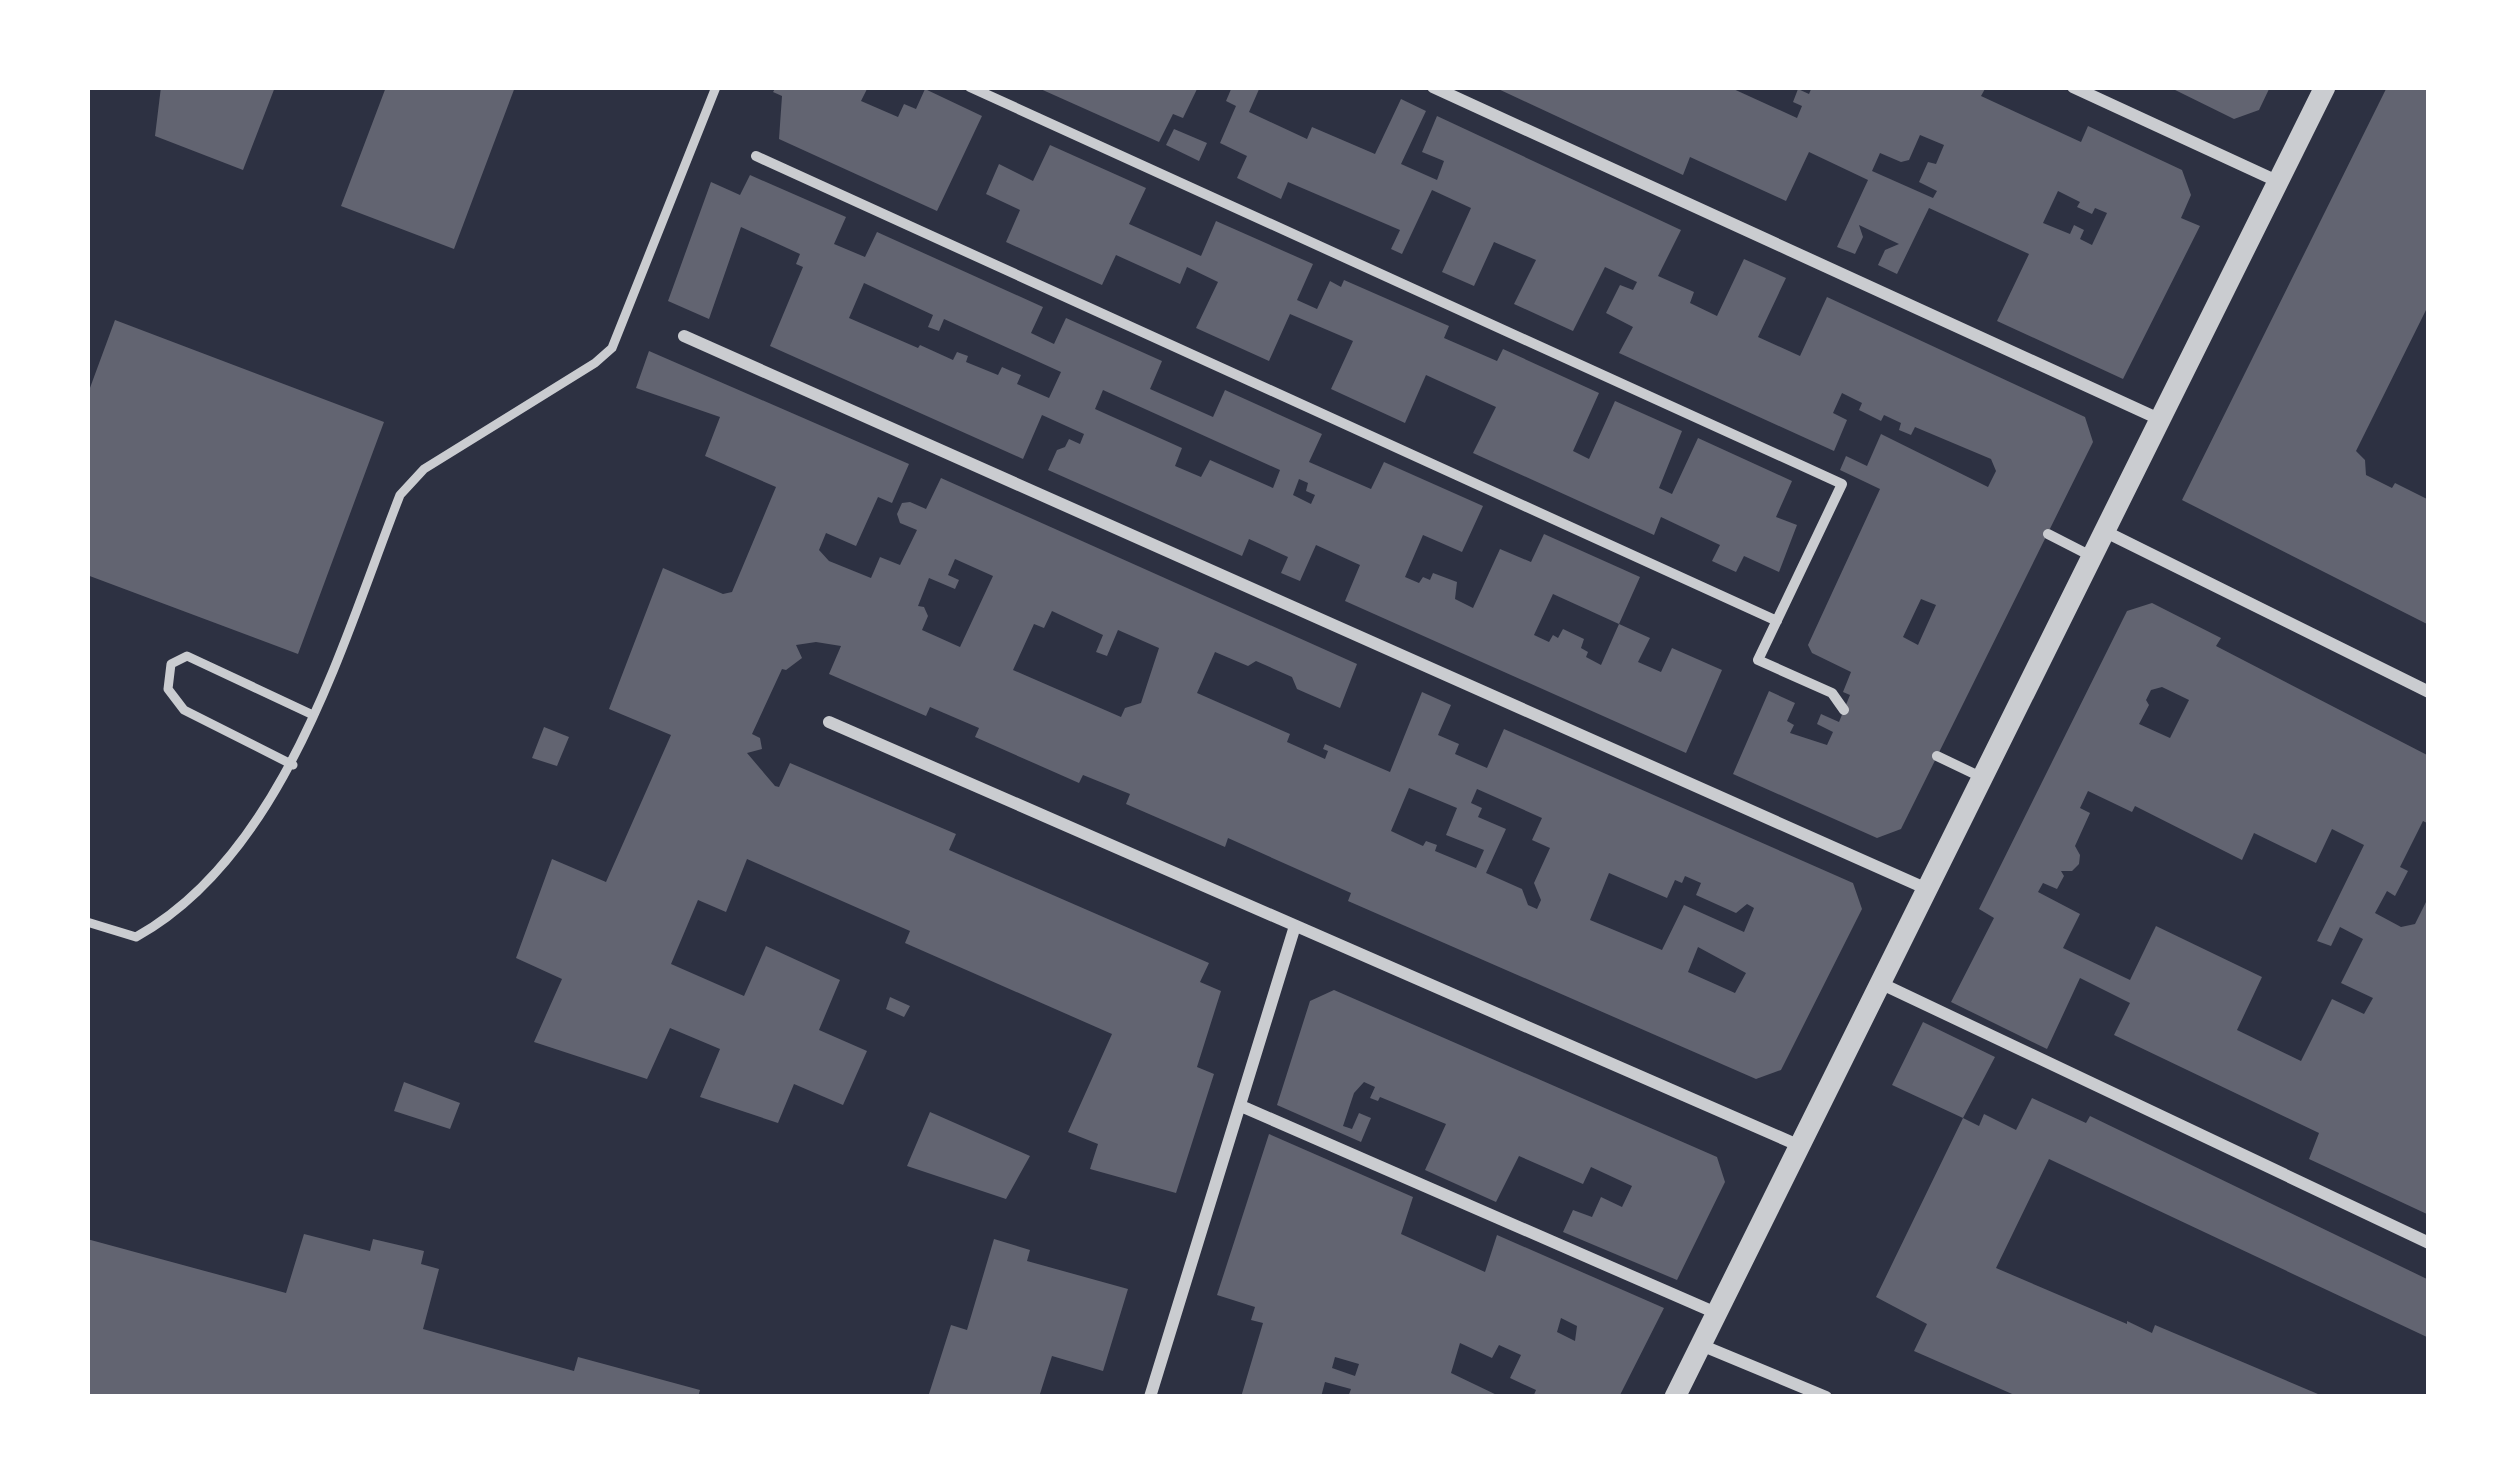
<svg xmlns="http://www.w3.org/2000/svg" width="2516" height="1484" font-family="Barlow,sans-serif">
	<style>
		.building { fill: #626471; fill-rule: evenodd }
		.lines { fill: none; stroke-linecap: round; stroke-linejoin: round }
		.service { stroke: #caccd0; stroke-width: 9 }
		.pedestrian { stroke: #caccd0; stroke-width: 10 }
		.minor { stroke: #caccd0; stroke-width: 12 }
		.tertiary { stroke: #caccd0; stroke-width: 21 }
	</style>
	<rect width="100%" height="100%" fill="#2d3142"/>
	<!-- building -->
	<path class="building" d="M161,87H275L243,170L155,136Z
		M386,87H515L454,249L341,206Z
		M776,87H868L861,101L898,117L904,104L916,109L925,89L982,116L937,211L779,139L782,96L773,92Z
		M1036,87H1198L1183,118L1173,114L1159,142Z
		M1232,87H1260L1249,112L1307,139L1312,127L1375,154L1401,99L1426,111L1401,164L1437,180L1444,161L1422,152L1437,116L1681,230L1658,276L1694,292L1690,303L1717,316L1744,259L1786,278L1758,337L1800,356L1827,297L2085,417L2093,442L1901,829L1877,838L1733,774L1769,691L1795,703L1787,721L1794,725L1790,733L1827,745L1833,732L1817,724L1821,714L1839,722L1850,695L1843,692L1851,672L1812,653L1808,645L1880,489L1840,470L1846,456L1867,466L1881,434L1988,487L1996,471L1991,459L1915,427L1911,435L1899,430L1901,423L1884,415L1881,421L1859,410L1862,403L1842,393L1833,413L1847,420L1834,451L1619,353L1633,327L1606,313L1620,285L1633,290L1637,282L1605,267L1573,331L1514,304L1536,260L1494,242L1474,286L1442,272L1471,208L1432,190L1402,254L1391,249L1400,230L1288,182L1281,199L1237,178L1247,156L1220,143L1236,106L1226,101ZM1921,599L1936,605L1918,645L1903,637Z
		M1494,87H1729L1797,118L1802,106L1793,102L1798,89L1809,94L1812,87H1986L1981,96L2081,142L2088,126L2182,170L2191,195L2181,218L2200,226L2123,379L1997,321L2029,254L1929,208L1897,274L1878,265L1885,250L1899,244L1859,225L1863,237L1855,254L1837,247L1868,180L1809,152L1786,201L1690,157L1683,175ZM1920,135L1944,145L1936,164L1928,162L1919,182L1937,191L1933,198L1872,171L1880,153L1901,162L1909,160ZM2058,191L2080,202L2077,207L2092,214L2095,208L2107,213L2092,245L2080,239L2084,230L2074,225L2070,234L2043,223Z
		M2169,87H2270L2259,110L2234,119Z
		M2387,87H2429V304L2356,451L2365,460L2366,475L2392,488L2395,483L2429,500V625L2182,500Z
		M1174,129L1207,143L1199,161L1166,145Z
		M1050,145L1146,188L1129,224L1201,256L1216,221L1313,264L1297,300L1317,309L1330,281L1341,287L1344,280L1449,326L1444,338L1497,361L1503,349L1599,393L1573,451L1589,459L1615,401L1682,431L1659,488L1672,494L1698,438L1792,481L1776,517L1797,525L1779,572L1744,556L1736,572L1712,561L1720,545L1661,517L1654,535L1473,453L1496,407L1426,375L1405,423L1331,389L1353,341L1290,314L1269,361L1196,328L1218,282L1187,267L1180,284L1116,255L1102,285L1006,242L1020,210L986,194L999,164L1033,181Z
		M750,175L846,217L834,244L865,257L877,232L1043,307L1031,333L1054,344L1066,318L1162,361L1150,389L1213,417L1225,390L1322,434L1309,462L1371,489L1384,462L1483,506L1462,552L1423,535L1405,577L1419,583L1423,577L1430,580L1433,573L1457,582L1455,599L1473,608L1500,549L1531,562L1544,534L1640,577L1619,624L1553,594L1534,635L1549,642L1553,635L1558,638L1563,629L1584,639L1581,648L1588,652L1586,657L1601,665L1619,624L1650,638L1638,662L1661,672L1672,648L1722,670L1686,753L1345,601L1360,565L1316,545L1300,581L1281,573L1288,557L1249,539L1242,556L1048,470L1057,450L1065,447L1069,439L1080,444L1084,434L1042,415L1023,459L770,346L803,267L796,264L800,254L741,227L709,319L668,301L711,182L740,195ZM864,283L933,315L928,327L939,331L944,319L1061,372L1049,398L1017,384L1021,375L1011,371L1002,367L998,375L966,362L968,356L957,352L953,360L920,345L918,348L849,318ZM1103,390L1280,470L1273,488L1210,460L1201,477L1175,466L1182,448L1095,409ZM1299,479L1308,483L1306,491L1315,495L1311,504L1293,495Z
		M115,320L384,422L298,654L87,575V396Z
		M649,351L909,464L892,503L878,497L856,546L826,533L819,550L829,561L871,578L880,557L900,565L917,530L900,523L897,514L902,503L910,502L926,509L941,478L1357,664L1340,708L1297,689L1292,677L1256,661L1248,666L1215,652L1197,693L1290,734L1287,742L1325,759L1328,751L1323,749L1325,744L1390,772L1422,692L1451,705L1438,735L1459,744L1455,754L1487,768L1504,729L1853,883L1862,909L1781,1070L1756,1079L1348,901L1351,893L1279,861L1228,838L1225,847L1126,804L1130,794L1083,775L1079,783L975,737L979,728L930,707L926,716L829,674L841,646L816,642L796,645L802,658L786,670L782,669L752,734L760,738L762,749L747,753L775,786L779,787L790,763L956,834L949,850L1209,963L1200,982L1221,991L1197,1067L1214,1074L1176,1193L1090,1169L1098,1144L1068,1132L1112,1034L905,943L910,931L747,859L726,912L698,900L671,964L744,996L766,946L840,980L819,1030L867,1051L843,1105L794,1084L778,1123L700,1097L720,1049L670,1028L647,1079L534,1042L562,979L516,958L552,859L606,882L671,735L609,709L663,568L723,594L732,592L776,487L705,456L720,417L636,388ZM955,559L993,576L960,647L922,630L928,616L924,607L918,606L929,578L955,589L959,580L948,575ZM1052,611L1103,635L1096,652L1107,656L1118,630L1159,648L1141,703L1125,708L1121,717L1013,670L1034,624L1044,628ZM1409,788L1457,808L1446,835L1484,850L1476,868L1435,851L1437,845L1426,841L1423,846L1391,831ZM1477,789L1542,818L1532,840L1550,848L1534,883L1541,900L1537,909L1528,905L1522,889L1486,873L1506,829L1478,817L1482,808L1471,803ZM1609,873L1667,898L1675,880L1682,883L1685,876L1701,883L1696,895L1736,913L1747,904L1754,908L1744,932L1684,905L1662,950L1590,920ZM1698,947L1746,973L1735,993L1688,972Z
		M2152,603L2221,638L2216,646L2429,756V824L2423,821L2400,867L2408,871L2395,896L2387,891L2375,913L2401,927L2415,924L2429,896V1215L2309,1159L2319,1133L2114,1035L2130,1003L2080,978L2047,1049L1951,1002L1994,918L1979,909L2127,611ZM2162,687L2189,700L2170,738L2139,724L2149,705L2146,700L2151,690ZM2088,791L2132,812L2135,806L2242,860L2254,833L2316,863L2332,829L2364,845L2317,941L2331,946L2340,927L2363,939L2341,983L2373,998L2364,1014L2332,999L2301,1061L2237,1030L2262,977L2156,926L2130,980L2063,948L2080,914L2038,892L2043,883L2057,889L2064,876L2061,871H2072L2079,864L2080,855L2075,846L2090,813L2080,808Z
		M544,727L569,737L557,766L532,758Z
		M1334,990L1717,1157L1725,1182L1677,1280L1563,1232L1573,1210L1592,1217L1601,1197L1622,1207L1632,1186L1591,1167L1583,1184L1519,1156L1496,1202L1425,1170L1446,1124L1380,1097L1378,1101L1370,1098L1375,1087L1364,1082L1354,1093L1343,1126L1352,1129L1359,1113L1371,1118L1361,1142L1277,1105L1310,1001Z
		M890,997L910,1006L904,1017L886,1009Z
		M1923,1022L1995,1057L1963,1118L1892,1085Z
		M404,1082L460,1103L450,1129L394,1111Z
		M2032,1098L2086,1123L2090,1116L2429,1280V1338L2049,1159L1996,1268L2127,1324V1321L2152,1333L2155,1325L2325,1397H2019L1914,1351L1927,1324L1876,1297L1963,1118L1979,1126L1984,1114L2016,1130Z
		M930,1112L1030,1156L1006,1199L907,1166Z
		M1269,1134L1413,1197L1401,1234L1485,1272L1497,1235L1664,1308L1619,1397H1533L1536,1390L1510,1378L1521,1355L1499,1345L1492,1358L1460,1343L1451,1373L1501,1397H1348L1351,1389L1325,1382L1321,1397H1241L1263,1323L1251,1320L1255,1307L1217,1295ZM1561,1318L1577,1326L1575,1341L1557,1332ZM1335,1357L1359,1364L1355,1376L1332,1368Z
		M304,1234L370,1251L373,1239L424,1251L421,1264L439,1269L423,1329L574,1371L578,1357L700,1390L698,1397H87V1239L286,1293Z
		M994,1239L1030,1250L1027,1261L1128,1289L1103,1371L1052,1356L1039,1397H928L951,1325L967,1330Z"/>
	<g class="lines">
		<!-- service -->
		<path class="service" d="M293,765L184,710L168,689L171,664L187,656L313,715
			M87,922L136,937C284,855 342,643 400,495L424,469L595,363L612,348L716,87"/>
		<!-- pedestrian -->
		<path class="pedestrian" d="M970,87L1842,484L1758,660L1832,693L1844,710
			M756,156L1777,621
			M2048,534L2091,556
			M1937,756L1983,778"/>
		<!-- minor -->
		<path class="minor" d="M1433,87L2159,419
			M2073,87L2279,182
			M684,336L1927,889
			M2104,531L2429,692
			M829,722L1800,1146
			M1880,983L2429,1243
			M1241,1106L1716,1313
			M1701,1345L1826,1397
			M1150,1397L1295,926"/>
		<!-- tertiary -->
		<path class="tertiary" d="M1675,1397L2325,87"/>
	</g>
	<!-- border -->
	<rect width="2516" height="1484" fill="none" stroke="#ffffff" stroke-width="180"/>
</svg>
